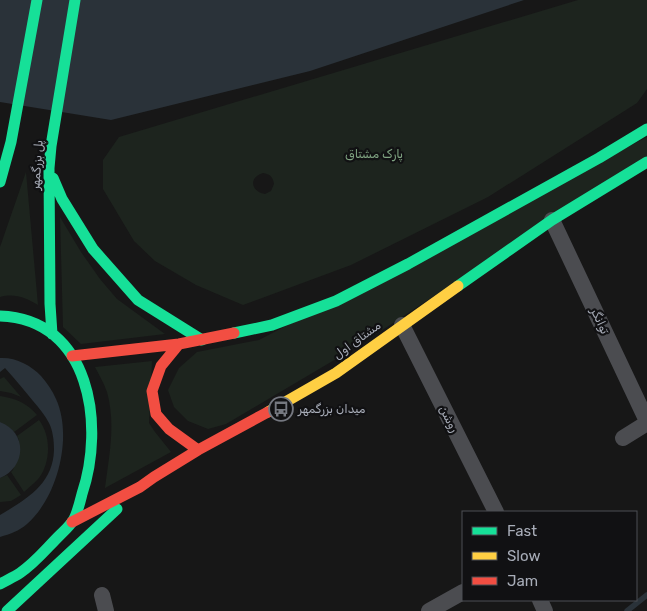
<svg xmlns="http://www.w3.org/2000/svg" width="647" height="611" font-family="Rubik,Vazirmatn,sans-serif">
	<style>
		.green { fill: #1d241e; fill-rule: evenodd }
		.water { fill: #2a3239 }
		.lines { fill: none; stroke-linecap: round; stroke-linejoin: round }
		.stream { stroke: #2a3239; stroke-width: 5.5 }
		.street { stroke: #4b4c50; stroke-width: 16 }
		.fast { stroke: #16e098; stroke-width: 11 }
		.slow { stroke: #ffcf43; stroke-width: 11 }
		.jam { stroke: #f24e42; stroke-width: 11 }
		.labels { text-anchor: middle; stroke-width: 4.5; stroke-linejoin: round; paint-order: stroke }
		.park-label { font-size: 12px; fill: #7fa381; stroke: #111113 }
		.street-label { font-size: 12px; fill: #a8adb8; stroke: #111113 }
		.poi-label { font-size: 12px; fill: #a8adb8; stroke: #111113; text-anchor: start }
	</style>
	<rect width="100%" height="100%" fill="#171717"/>
	<!-- green -->
	<path class="green" d="M578,0H647V89L637,103L488,197L351,265L243,305L196,285L155,261L134,241L103,189V160L119,137ZM263,173C270,174 273,177 274,184L271,191L265,194C250,191 249,177 263,173Z
		M647,137V156L358,346L226,424L208,429L188,421L174,407L168,390L179,368L197,352L259,340Z
		M26,172L38,305C26,298 15,293 0,297V247Z
		M60,217L81,252L100,279L117,299L165,334L81,344L63,327Z
		M152,361L149,423L155,432L171,452L105,488C109,456 116,424 107,392C104,383 99,375 95,367Z
		M4,377L21,397L11,393L0,391V379Z
		M0,396C15,398 27,403 37,415L14,432L10,428L0,422Z
		M39,420C51,436 51,461 39,478C35,483 29,487 24,492L11,472L13,470L19,440L17,436Z
		M7,475L21,495L11,501L0,502V478Z"/>
	<!-- water -->
	<path class="water" d="M0,0H524L310,71L111,120L0,102Z
		M0,358C15,357 31,365 41,376C47,383 52,390 56,399C73,436 58,497 27,524C19,531 10,534 0,537V515C27,499 53,484 54,450C54,441 53,431 49,423C45,415 39,408 33,401C24,390 15,379 5,368L0,372Z
		M0,422C28,433 26,467 0,478Z"/>
	<g class="lines">
		<!-- stream -->
		<path class="stream" d="M627,611L647,595"/>
		<!-- street -->
		<path class="street" d="M552,220L647,421
			M402,325L496,512
			M623,438L647,423
			M102,595L106,611
			M540,600L545,611
			M429,611L463,592"/>
		<!-- fast -->
		<path class="fast" d="M53,178L62,199L93,249L138,300L202,340
			M0,182L11,142L37,0
			M458,286L552,220L647,162
			M0,316C91,319 105,426 82,494C80,502 78,511 74,519C70,526 64,531 59,536C46,549 35,563 20,573C14,577 7,580 0,584
			M234,333L272,325L336,301L408,264L599,158L647,129
			M52,334L50,304L49,168L51,146L75,0
			M7,611L117,509"/>
		<!-- slow -->
		<path class="slow" d="M268,412L336,373L458,286"/>
		<!-- jam -->
		<path class="jam" d="M179,344L161,366L152,391L156,414L169,429L198,450
			M72,356L179,344L234,333
			M72,522L140,487L154,477L198,450L268,412"/>
	</g>
	<!-- icons -->
	<defs>
		<g id="bus-ring" transform="scale(1.25)"><circle r="9.5" fill="#111113" stroke="#757880" stroke-width="1.5"/><path d="M-5-6H5V4H4V6H2V4H-2V6H-4V4H-5ZM-3.5-4V0h7V-4ZM-3.5 1.2v1.5H-2V1.2ZM2 1.2v1.5H3.5V1.2Z" fill="#757880"/></g>
	</defs>
	<g fill-rule="evenodd">
		<use href="#bus-ring" x="281" y="409"/>
	</g>
	<g class="labels">
		<!-- park labels -->
		<g class="park-label">
			<text x="374" y="158">پارک مشتاق</text>
		</g>
		<!-- street labels -->
		<g class="street-label">
			<text transform="translate(37 165) rotate(-86)" y="4">پل بزرگمهر</text>
			<text transform="translate(600 321) rotate(65)" y="4">توانگر</text>
			<text transform="translate(357 340) rotate(-36)" y="4">مشتاق اول</text>
			<text transform="translate(449 419) rotate(63)" y="4">روشن</text>
		</g>
		<!-- poi labels -->
		<g class="poi-label">
			<text x="298" y="413">میدان بزرگمهر</text>
		</g>
	</g>
	<!-- legend -->
	<rect x="462" y="511" width="175" height="90" fill="#111113" stroke="#4d4f55"/>
	<rect x="472" y="527" width="25" height="8" fill="#16e098" stroke="#4d4f55"/>
	<text x="507" y="536" font-size="15" fill="#a8adb8">Fast</text>
	<rect x="472" y="552" width="25" height="8" fill="#ffcf43" stroke="#4d4f55"/>
	<text x="507" y="561" font-size="15" fill="#a8adb8">Slow</text>
	<rect x="472" y="577" width="25" height="8" fill="#f24e42" stroke="#4d4f55"/>
	<text x="507" y="586" font-size="15" fill="#a8adb8">Jam</text>
</svg>
